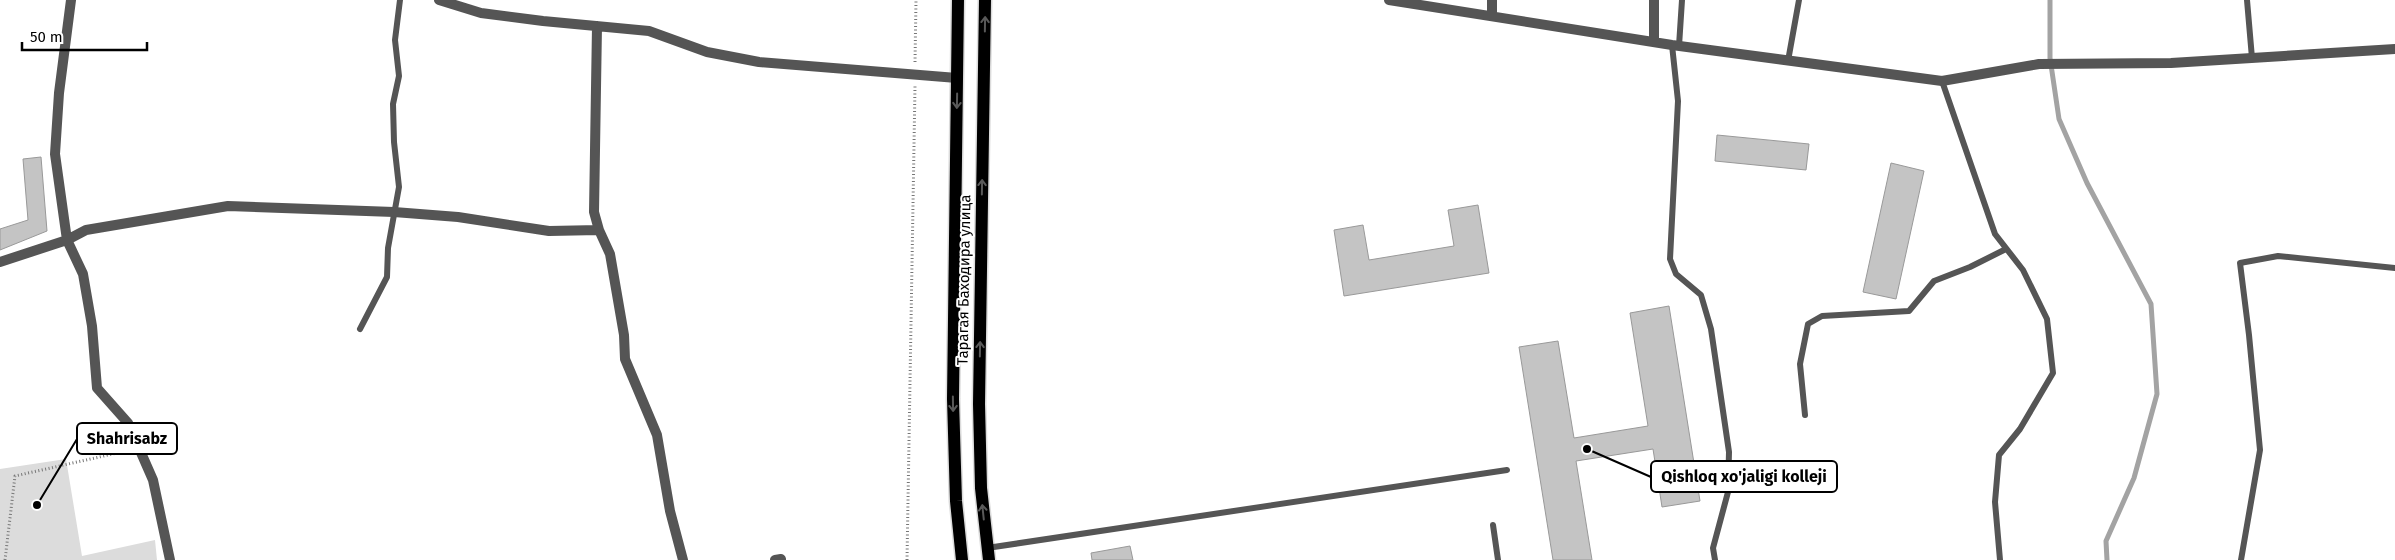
<svg xmlns="http://www.w3.org/2000/svg" width="2395" height="560" font-family="'Fira Sans',sans-serif">
	<style>
		.green { fill: #dcdcdc }
		.lines { fill: none; stroke-linecap: round; stroke-linejoin: round }
		.stream { stroke: #a3a3a3; stroke-width: 5 }
		.building { fill: #c4c4c4; stroke: #999 }
		.primary-casing { stroke: #dbdbdb; stroke-width: 15 }
		.path { stroke: #777; stroke-width: 3; stroke-dasharray: 1 2.5; stroke-linecap: butt }
		.lane { stroke: #555; stroke-width: 6 }
		.street { stroke: #555; stroke-width: 10 }
		.primary { stroke: #000; stroke-width: 12 }
		.oneway { stroke: #595959 }
		.labels { text-anchor: middle; stroke-width: 4; stroke-linejoin: round; paint-order: stroke }
		.street-label { font-size: 15px; fill: #000; stroke: #fff }
		.leader { fill: none; stroke: #000; stroke-width: 2 }
		.callout-dot { fill: #000; stroke: #fff; stroke-width: 2 }
		.callout { fill: #fff; stroke: #000; stroke-width: 2 }
		.callout-label { font-size: 16px; text-anchor: middle; font-weight: bold; fill: #000 }
	</style>
	<rect width="100%" height="100%" fill="#fff"/>
	<!-- green -->
	<path class="green" d="M66,459L82,556L155,540L157,560H0V469Z"/>
	<g class="lines">
		<!-- stream -->
		<path class="stream" d="M2050,0V58L2059,119L2087,183L2151,304L2157,394L2134,478L2106,541L2107,560"/>
	</g>
	<!-- building -->
	<path class="building" d="M1717,135L1809,144L1806,170L1715,161Z
		M41,157L47,231L0,250V229L28,220L23,159Z
		M1891,163L1924,171L1896,299L1863,292Z
		M1478,205L1489,273L1344,296L1334,230L1363,225L1369,260L1454,246L1448,210Z
		M1669,306L1700,501L1662,507L1653,449L1576,461L1592,560H1553L1519,347L1558,341L1574,438L1648,426L1630,313Z
		M1130,546L1133,560H1092L1091,553Z"/>
	<g class="lines">
		<!-- primary casing -->
		<g class="primary-casing">
			<path id="primary" d="M958,0L953,399L956,501L962,560
				M985,0L979,404L981,488L989,560"/>
		</g>
		<!-- path -->
		<path class="path" d="M915,62L916,0
			M5,560L15,476L126,451
			M907,560L915,86"/>
		<!-- lane -->
		<path class="lane" d="M2247,0L2252,58
			M1672,45L1678,101L1670,259L1676,274L1701,295L1711,329L1729,452L1728,492L1713,548L1715,560
			M1679,46L1682,0
			M1788,61L1799,0
			M1942,81L1995,234L2023,270L2047,319L2053,373L2020,429L1999,455L1995,502L2000,560
			M360,329L387,277L388,248L399,187L394,142L393,104L399,76L395,40L400,0
			M1805,415L1800,364L1808,324L1822,316L1909,311L1934,281L1970,267L2006,249
			M1493,525L1498,560
			M987,548L1507,470
			M2241,560L2260,450L2249,335L2240,263L2278,256L2395,268"/>
		<!-- street -->
		<path class="street" d="M71,0L59,93L55,154L67,240L83,274L92,326L97,388L128,423L153,480L170,560
			M439,0L481,13L543,21L649,31L707,52L759,62L957,78
			M1389,0L1672,45L1942,81L2039,64L2171,63L2395,49
			M1492,0V16
			M1654,0V42
			M597,26L594,212L599,230L610,254L624,335L625,359L657,435L670,511L683,560
			M0,262L67,240L86,230L228,206L394,212L458,217L549,231L599,230
			M775,560L781,559"/>
		<!-- primary -->
		<use href="#primary" class="primary"/>
	</g>
	<!-- one-way arrows -->
	<defs><path id="oneway-shaft" d="M-6 0H5M1.5-3L5.5 0L1.5 3" fill="none" stroke-width="1.6" stroke-linecap="round" stroke-linejoin="round" transform="scale(1.25)"/></defs>
	<g class="oneway">
		<use href="#oneway-shaft" transform="translate(985 24) rotate(-89)"/>
		<use href="#oneway-shaft" transform="translate(957 101) rotate(91)"/>
		<use href="#oneway-shaft" transform="translate(982 187) rotate(-89)"/>
		<use href="#oneway-shaft" transform="translate(980 349) rotate(-89)"/>
		<use href="#oneway-shaft" transform="translate(953 404) rotate(89)"/>
		<use href="#oneway-shaft" transform="translate(983 512) rotate(-96)"/>
	</g>
	<g class="labels">
		<!-- street labels -->
		<g class="street-label">
			<text transform="translate(964 280) rotate(-89)" y="5">Тарагая Баходира улица</text>
		</g>
	</g>
	<!-- callouts -->
	<path class="leader" d="M37 505L77 439M1587 449L1651 477"/>
	<g class="callout-dot">
		<circle cx="37" cy="505" r="5"/>
		<circle cx="1587" cy="449" r="5"/>
	</g>
	<g class="callout">
		<rect x="77" y="423" width="100" height="31" rx="5"/>
		<rect x="1651" y="461" width="186" height="31" rx="5"/>
	</g>
	<g class="callout-label">
		<text x="127" y="444">Shahrisabz</text>
		<text x="1744" y="482">Qishloq xo'jaligi kolleji</text>
	</g>
	<!-- scale -->
	<path d="M22 42v8h125v-8" fill="none" stroke="#000000" stroke-width="2.5"/>
	<text x="30" y="42" font-size="15" fill="#000000" stroke="#ffffff" stroke-width="4" paint-order="stroke">50 m</text>
</svg>
